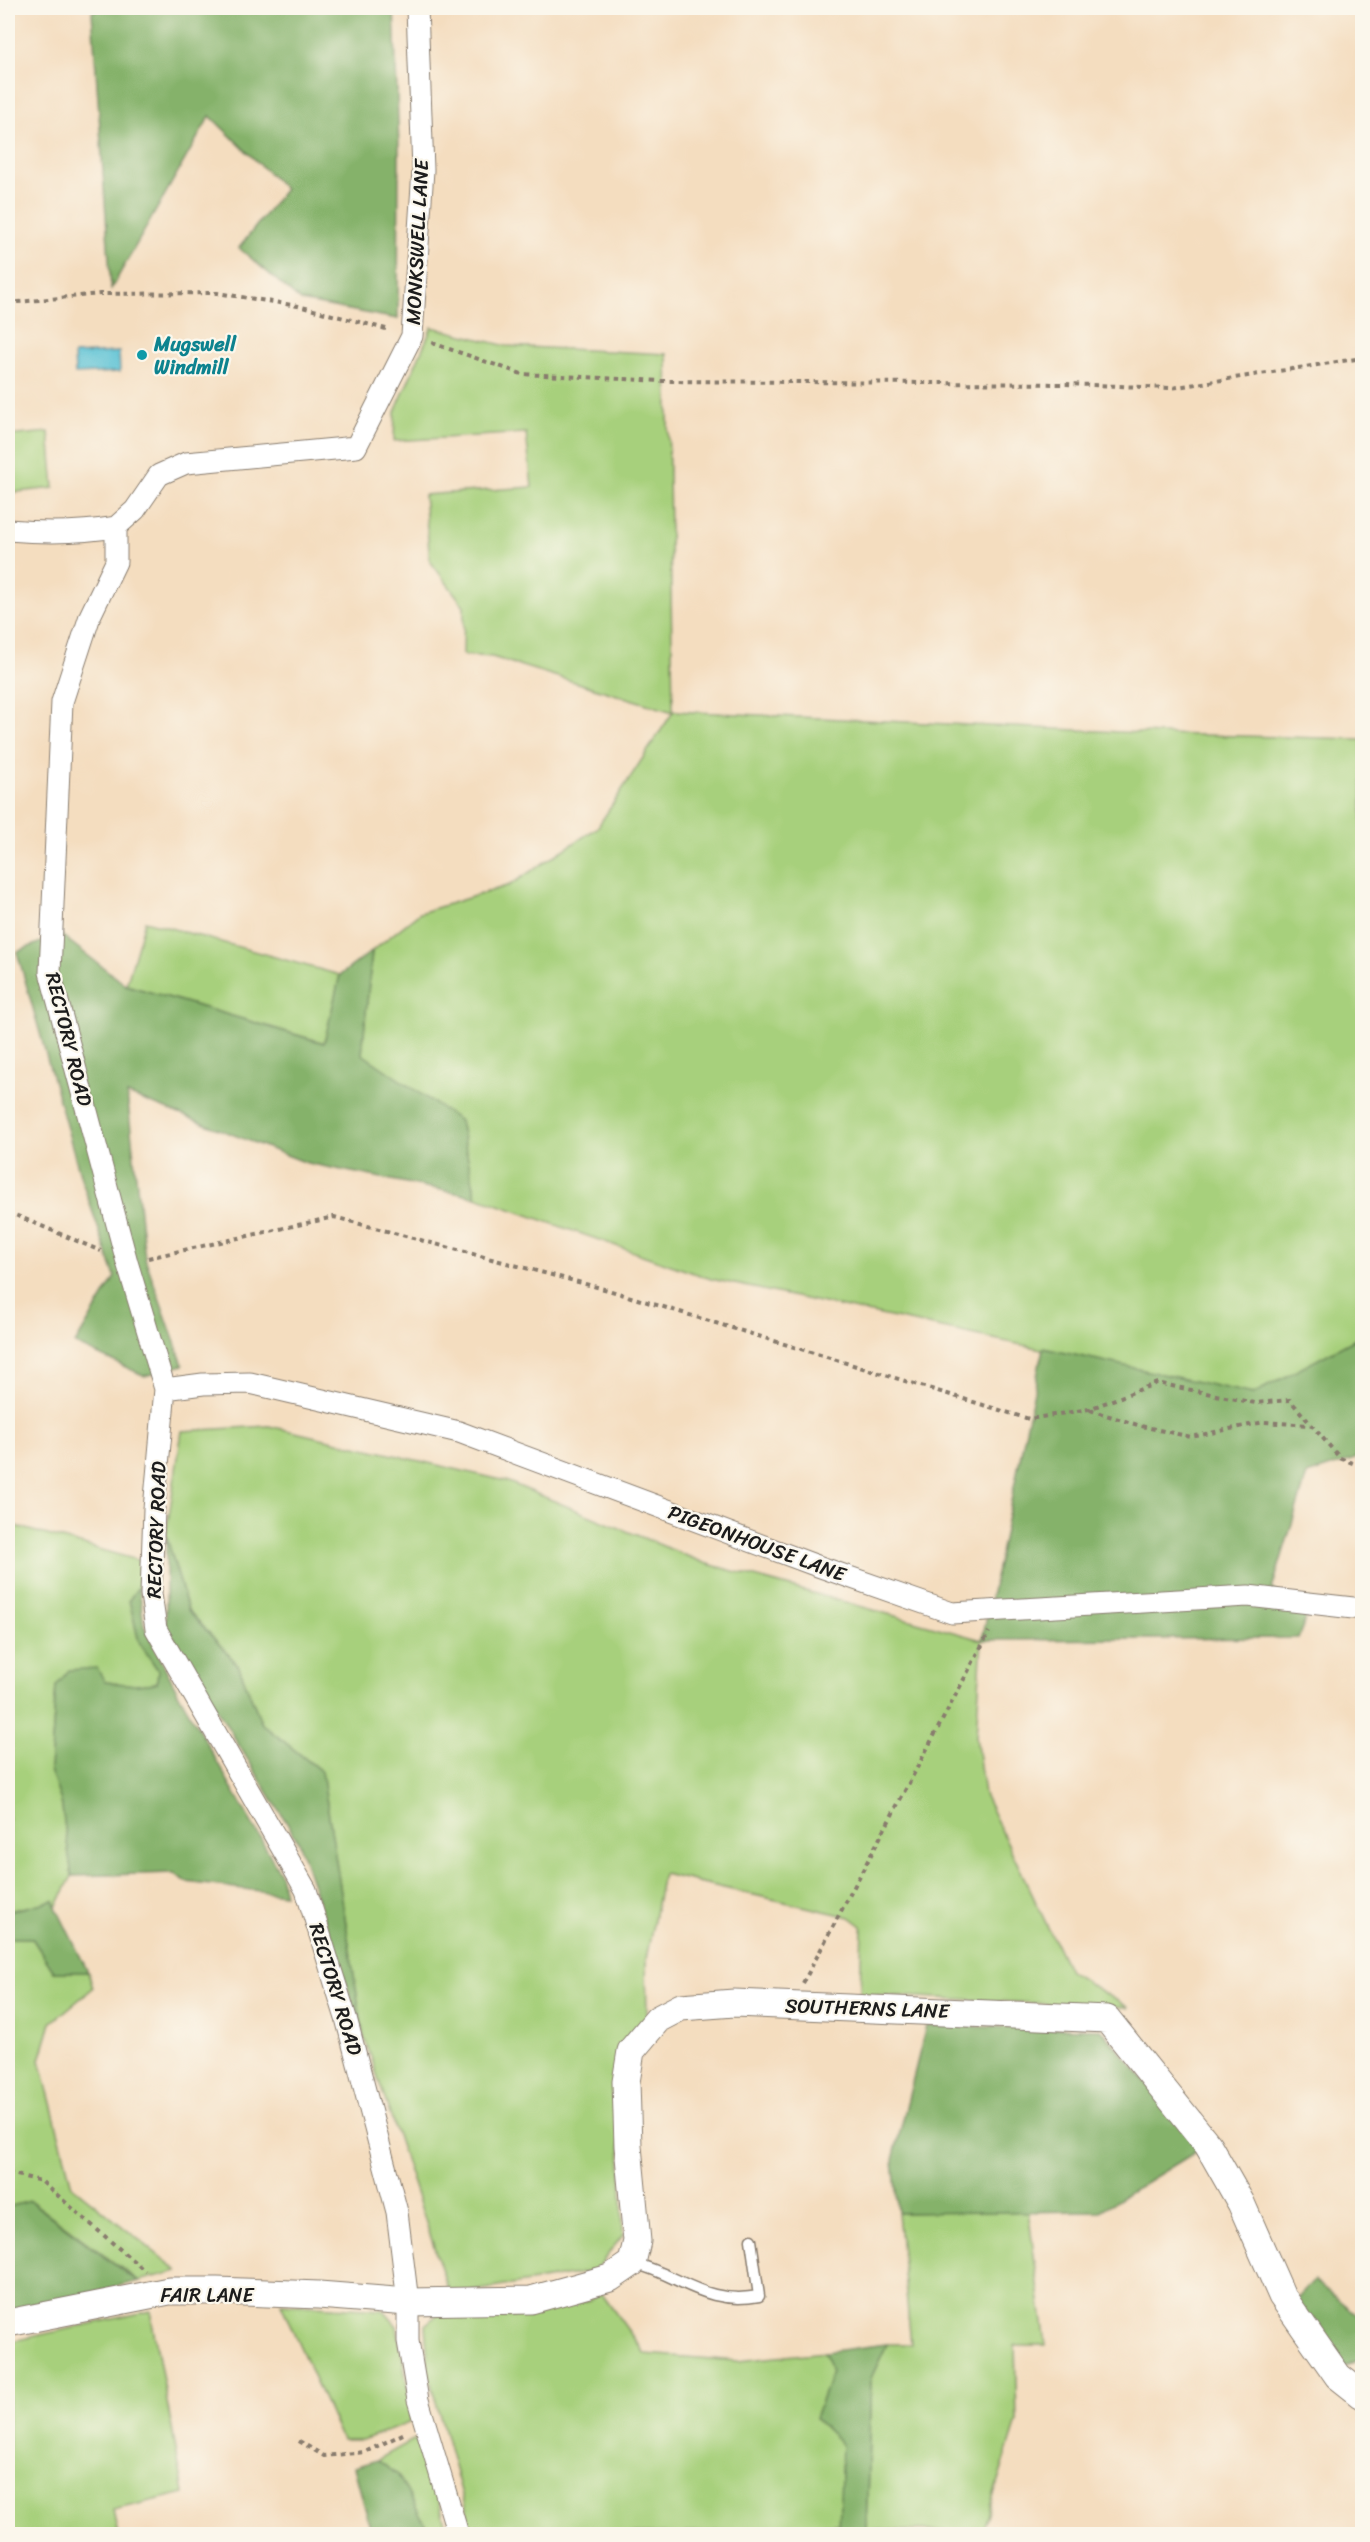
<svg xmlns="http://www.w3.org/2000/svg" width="1370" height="2542" font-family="Sriracha,sans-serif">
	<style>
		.green { fill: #a7d07b; stroke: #62764c; stroke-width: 1.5 }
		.forest { fill: #85b26b; stroke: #506744; stroke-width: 1.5 }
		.water { fill: #58c1d4; stroke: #3a6e78; stroke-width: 1.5 }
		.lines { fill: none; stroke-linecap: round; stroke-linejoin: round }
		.service-casing { stroke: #887c6e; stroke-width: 13 }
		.minor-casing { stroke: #887c6e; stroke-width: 23 }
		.tertiary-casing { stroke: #887c6e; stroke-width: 29 }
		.path { stroke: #887c6e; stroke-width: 4; stroke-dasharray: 4.5 4.5; stroke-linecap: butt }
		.service { stroke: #fff; stroke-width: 10 }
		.minor { stroke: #fff; stroke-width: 21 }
		.tertiary { stroke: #fff; stroke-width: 27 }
		.culture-dot { fill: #0f9aa8; stroke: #fbf7ec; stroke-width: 2 }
		.labels { text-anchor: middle; stroke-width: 4.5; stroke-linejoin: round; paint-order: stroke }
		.street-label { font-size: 20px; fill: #1c1c1c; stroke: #fbf7ec }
		.culture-label { font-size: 20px; font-weight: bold; fill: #0d838f; stroke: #fbf7ec; text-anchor: start }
	</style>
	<rect width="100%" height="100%" fill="#fbf7ec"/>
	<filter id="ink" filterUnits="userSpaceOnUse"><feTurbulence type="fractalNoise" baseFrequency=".0167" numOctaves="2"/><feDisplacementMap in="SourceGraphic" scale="12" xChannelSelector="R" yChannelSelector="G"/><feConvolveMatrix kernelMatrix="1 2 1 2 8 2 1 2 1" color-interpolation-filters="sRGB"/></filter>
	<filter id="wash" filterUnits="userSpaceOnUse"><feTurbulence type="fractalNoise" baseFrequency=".008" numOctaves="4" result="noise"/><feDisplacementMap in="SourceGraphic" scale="24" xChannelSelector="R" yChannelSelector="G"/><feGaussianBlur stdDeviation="1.35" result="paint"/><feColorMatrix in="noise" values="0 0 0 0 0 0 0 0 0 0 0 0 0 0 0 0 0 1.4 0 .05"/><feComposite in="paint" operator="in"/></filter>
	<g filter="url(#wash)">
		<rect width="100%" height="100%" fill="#f4ddbf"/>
		<!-- green -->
		<path class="green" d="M432,327L506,346L667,354L673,711L1162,734L1362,739V1324L1356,1339L1253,1394L711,1279L476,1197L460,1121L362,1054L372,951L420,913L510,885L597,828L673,712L492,657L463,655L464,606L430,561L424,495L532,487L526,433L394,441L395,412Z
			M49,432L54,488L8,493V436Z
			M145,921L340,975L325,1043L126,985Z
			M269,1426L506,1481L704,1563L982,1640L976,1737L984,1794L1069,1971L1129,2008L860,1994L862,1926L850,1917L663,1874L646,1959L647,2019L618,2055L623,2235L595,2271L450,2295L363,2033L322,1772L262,1724L238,1665L188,1610L166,1535L182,1431Z
			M8,1524L141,1561L139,1586L129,1600L139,1642L158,1670L157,1683L135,1685L105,1682L56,1686L50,1770L61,1801L72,1876L56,1907L53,1901L8,1911Z
			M8,1938H32L54,1972H88L93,1988L51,2023L40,2060L72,2186L178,2271L139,2281L31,2201L8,2207Z
			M1028,2210L1046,2345H1015L1017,2421L982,2532L866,2530L871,2378L887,2344H911L898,2213Z
			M602,2294L645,2354L738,2361L824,2352L832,2372L815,2418L842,2444L840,2524L675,2534H473L429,2377L425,2325L438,2314L512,2317L590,2300Z
			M281,2304L383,2310L397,2326L412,2413L409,2422L363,2440H342Z
			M150,2311L184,2493L113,2510L118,2534H8V2342Z
			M413,2440L422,2442L448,2534H430L398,2475L377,2460Z"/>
		<!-- forest -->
		<path class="forest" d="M100,8H394L399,150L398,319L301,301L239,248L285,189L210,116L111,289L92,12Z
			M60,934L126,985L324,1043L340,975L372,951L362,1054L460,1121L476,1197L307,1163L127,1094L145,1258L183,1365L145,1376L75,1344L115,1277L81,1178L17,952Z
			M1362,1324V1446L1355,1459L1307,1475L1272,1589L1306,1618L1298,1638L982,1640L1043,1348L1253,1394L1356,1339Z
			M166,1535L188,1610L238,1665L262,1724L322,1772L363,2033L298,1841L166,1627Z
			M139,1586L144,1626L177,1691L279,1871L285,1894L186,1882L174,1873L72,1876L61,1801L50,1770L56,1686L69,1670L97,1668L105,1682L135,1685L157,1683L158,1670L139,1642L129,1600Z
			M53,1900L56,1907L88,1972H54L32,1938H8V1912Z
			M926,2026L1101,2029L1202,2148L1100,2211L898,2213L893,2160Z
			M30,2201L130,2276L139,2281L8,2313V2207Z
			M1314,2280L1362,2319V2358L1344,2367L1295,2300Z
			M887,2344L871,2378L866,2530L839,2531L842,2444L815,2418L832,2372L824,2352Z
			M377,2460L398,2475L430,2534H372L354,2467Z"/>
		<!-- water -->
		<path class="water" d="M119,352L120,372L75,374L74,354Z"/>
	</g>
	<g filter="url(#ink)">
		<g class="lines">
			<!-- service casing -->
			<g class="service-casing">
				<path id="service" d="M633,2263C681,2275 705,2306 759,2296L751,2240"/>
			</g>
			<!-- minor casing -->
			<g class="minor-casing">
				<path id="minor" d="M116,527V562L90,616L62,702L50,972L127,1262L165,1389L154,1509L151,1594L156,1629L306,1890L346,2018L397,2212L408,2302V2341L418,2400L458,2534
					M116,527L135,510L159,475L186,463L356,447L412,336L423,170L417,8
					M8,530C44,533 80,533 116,527
					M165,1389L203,1384L250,1383L459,1432L812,1564L952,1613L1248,1596L1362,1609"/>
			</g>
			<!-- tertiary casing -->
			<g class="tertiary-casing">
				<path id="tertiary" d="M8,2323L169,2291H217L319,2295L408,2302L531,2300L610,2278L632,2263L637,2241L628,2146L626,2082L631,2051L658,2019L681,2007L734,2003L1107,2019L1208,2145L1241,2203L1282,2296L1338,2376L1362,2395"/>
			</g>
			<!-- path -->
			<path class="path" d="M8,303L100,294L217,293L298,306L390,330
				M432,343L522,374L663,381L1066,384L1171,388L1362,358
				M8,1212L101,1251
				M148,1258L334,1217L608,1290L1029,1419L1089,1409L1157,1383L1255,1403L1290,1400L1340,1458L1362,1467
				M1090,1410L1141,1426L1191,1437L1264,1422L1310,1425
				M803,1983L989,1632
				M8,2173L41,2181L145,2271
				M299,2441L324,2456L365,2452L405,2433"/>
			<!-- service -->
			<use href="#service" class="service"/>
			<!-- minor -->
			<use href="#minor" class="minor"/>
			<!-- tertiary -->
			<use href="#tertiary" class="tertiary"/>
		</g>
	</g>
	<!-- markers -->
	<circle class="culture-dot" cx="142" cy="355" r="6"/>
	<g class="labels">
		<!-- street labels -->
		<g class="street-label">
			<text transform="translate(417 242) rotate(-87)" y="7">MONKSWELL LANE</text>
			<text transform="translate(69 1039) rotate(76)" y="7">RECTORY ROAD</text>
			<text transform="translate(156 1530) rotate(-88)" y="7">RECTORY ROAD</text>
			<text transform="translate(757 1543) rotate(20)" y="7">PIGEONHOUSE LANE</text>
			<text transform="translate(336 1989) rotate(73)" y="7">RECTORY ROAD</text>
			<text transform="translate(867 2008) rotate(2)" y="7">SOUTHERNS LANE</text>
			<text x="207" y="2302">FAIR LANE</text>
		</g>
		<!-- culture labels -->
		<g class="culture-label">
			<text x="154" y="351">Mugswell<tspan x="154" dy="23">Windmill</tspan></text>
		</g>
	</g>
	<!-- margin -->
	<rect width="1370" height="2542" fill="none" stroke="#fbf7ec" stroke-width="30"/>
</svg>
